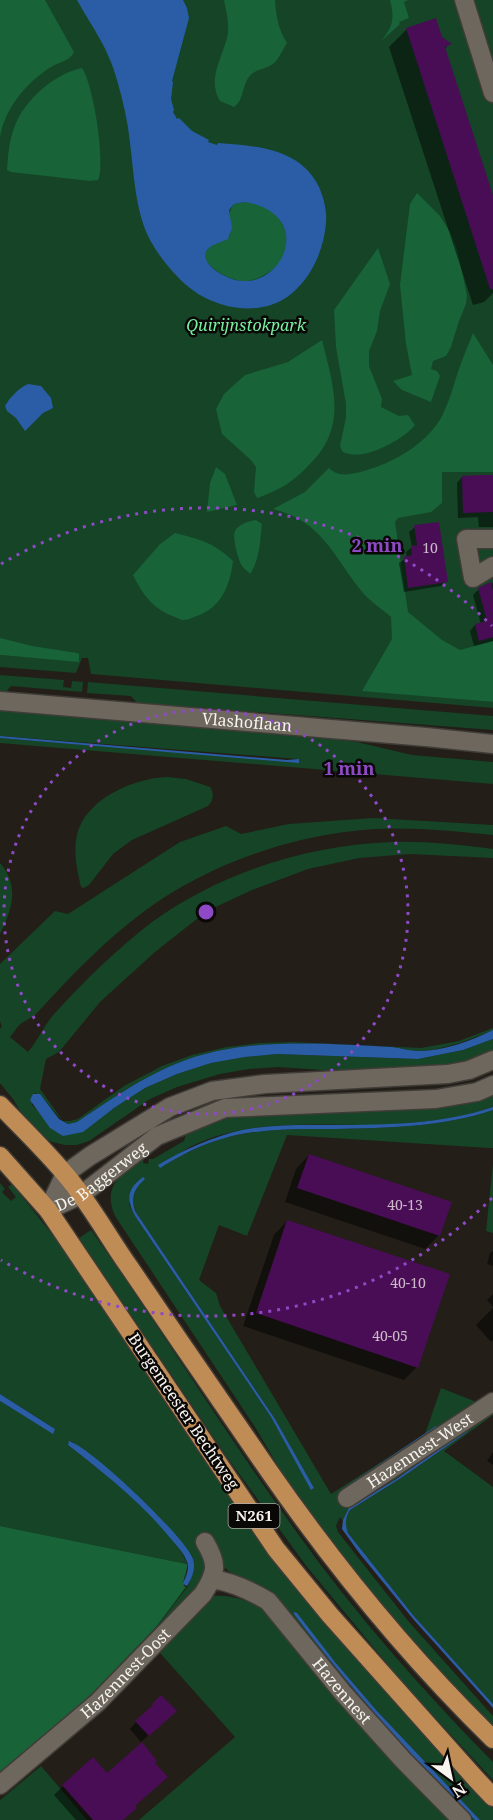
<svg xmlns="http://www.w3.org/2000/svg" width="493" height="1820" font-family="'Noto Serif',serif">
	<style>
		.green { fill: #154427; fill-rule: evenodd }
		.forest { fill: #186337 }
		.water { fill: #2a5da5; fill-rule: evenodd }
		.shadow { fill: #0007 }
		.building { fill: #490d55 }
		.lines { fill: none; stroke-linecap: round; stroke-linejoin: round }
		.street-casing { stroke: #403c37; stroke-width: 21 }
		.secondary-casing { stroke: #403c37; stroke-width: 21 }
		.primary-casing { stroke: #403c37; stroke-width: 21 }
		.street { stroke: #6d675e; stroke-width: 18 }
		.secondary { stroke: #6d675e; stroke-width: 18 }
		.primary { stroke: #c08c56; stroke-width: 18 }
		.ring { fill: none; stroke: #8e4ac6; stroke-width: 3; stroke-dasharray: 3 6 }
		.labels { text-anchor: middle; stroke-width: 5; stroke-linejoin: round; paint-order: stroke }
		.number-label { font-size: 14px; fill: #ccbac8 }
		.shield { fill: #0a0806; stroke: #b0ada9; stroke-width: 1.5 }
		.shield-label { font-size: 15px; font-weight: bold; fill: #f7f4ef }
		.park-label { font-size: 16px; font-style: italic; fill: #77f1a0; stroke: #0a0806 }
		.street-label { font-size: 16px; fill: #f7f4ef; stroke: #0a0806 }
		.centre { fill: #8e4ac6; stroke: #0a0806; stroke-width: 3 }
		.ring-label { font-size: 18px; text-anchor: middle; font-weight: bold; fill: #8e4ac6; stroke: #0a0806; stroke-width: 5; stroke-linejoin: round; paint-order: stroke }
	</style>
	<rect width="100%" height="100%" fill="#231e17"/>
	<!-- green -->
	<path class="green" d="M0,0H493V694L362,690L493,702V708L91,674L88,658H82L76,673L0,667V655L78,661L0,650Z
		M0,675L64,680L63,687L71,688L72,681L83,682L82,692L11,686L6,692H0Z
		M88,682L493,716V730L137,703L131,696L87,693Z
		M0,710L317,737L357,742L412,755L493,762V784L0,743V738L299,762L298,759L0,736Z
		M167,777L186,779L210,787C214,793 214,800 208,806L132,840L113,854L89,885L84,888L81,887C77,870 73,852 77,835C85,799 134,778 167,777Z
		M373,818L493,825V835C453,831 415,827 375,829C295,834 210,863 146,910C105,940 71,976 37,1013C32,1018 26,1020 22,1023C17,1026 14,1033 10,1037L28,1052C39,1039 44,1025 55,1013C85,980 117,949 152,922C221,872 308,845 392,842C426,841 460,845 493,849V858L410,854L359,858L308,869L252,890L207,911L155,952L100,1002L59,1052L46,1059L40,1089L63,1121H70L78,1119L124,1086L162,1066L192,1055L227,1047L260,1043L293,1042L421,1048L459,1041L493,1028V1030C470,1040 444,1050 419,1051C410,1051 401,1048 392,1047C340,1044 278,1040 228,1049C167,1059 127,1089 77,1122L68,1124C54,1116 49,1100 35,1093L32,1096V1105L63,1136L114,1108L145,1088L177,1074L211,1063L245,1057L277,1054L418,1059L463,1050L493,1039V1053L461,1064L366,1073L278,1067L249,1069L220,1074L177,1087L150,1099L89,1141L77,1145H65L52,1142L41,1136L26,1121L13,1099L0,1083V1028L2,1027L0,1021V964L55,911L68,914L180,842L226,826L241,834L289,824Z
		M0,863C20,886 12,910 0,934Z
		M493,1091V1107C455,1120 411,1124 371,1125C311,1125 245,1119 190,1147C180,1152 170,1161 160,1168C180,1156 200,1145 222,1139C259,1128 297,1129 335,1129C388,1128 443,1127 493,1110V1148H489L287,1135L247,1236L219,1225L199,1280L216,1293L220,1306L331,1494L425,1434L441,1388L474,1401L477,1403L493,1407V1415L444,1451L493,1487V1704L413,1615L348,1533C344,1525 345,1518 350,1510L401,1478L466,1433L472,1428L471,1426L398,1478L349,1508L343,1521L340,1517L336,1526L338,1532L409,1622L493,1716V1734L450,1689L304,1510L255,1427L115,1216C102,1186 121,1175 142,1157L144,1158L143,1163L148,1164L149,1159H153L184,1141L187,1131L227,1117ZM144,1179C134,1190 132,1197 135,1211L275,1419L313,1488L312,1490L271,1417L135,1216L129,1204L138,1181Z
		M493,1164V1233L486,1231Z
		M0,1183L5,1189L2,1192L11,1201L16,1197L8,1187L12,1184L70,1257L326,1623C379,1687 435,1749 493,1808V1820H480L377,1711L335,1662L295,1612C308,1630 322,1649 336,1667C378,1721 426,1772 475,1820H139L235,1737L160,1653L214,1596C240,1593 263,1610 285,1621L224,1567L222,1554L214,1540L202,1583L119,1673L0,1777V1772L83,1703L113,1672L156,1627L188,1586L193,1572L192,1556L153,1511L111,1472L71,1441L68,1445C99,1469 176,1528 187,1564L0,1526V1401L52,1433L55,1429L0,1394Z
		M91,1230C162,1330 226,1435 298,1534C356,1615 423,1691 493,1762V1780L404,1684L307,1567L227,1457L79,1238Z
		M41,1766L87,1820H0V1800Z"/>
	<!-- forest -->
	<path class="forest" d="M0,0H45L74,52C70,61 59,62 51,67C26,83 5,108 0,137Z
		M224,0H275C276,15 278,29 287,43C283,49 279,59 274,63C266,70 256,68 249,77C242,86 244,100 234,107L220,101C206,78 224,56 228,33C229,22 226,10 224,0Z
		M390,0H408L404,2L409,18L399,22L400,24L380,42C393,27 395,19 390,0Z
		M82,68C93,83 106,163 98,180L90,181L11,172L7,170C8,155 9,142 14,128C23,101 55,73 82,68Z
		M417,193L440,216L450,232L457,249L467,295L466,304L459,321L451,347L446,356L433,361L431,369L437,371L440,376L431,402L402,390L393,381L412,375L406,344L400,285L410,204Z
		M245,202C254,204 264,205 271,210C291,226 292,255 272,270C264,276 252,282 242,281C231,280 200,266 206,252C209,245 222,241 229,237C235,222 224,218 234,204Z
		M378,248L390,284L380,311L377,331L369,351V366L382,399L381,407L399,416L408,415L415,425C403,440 360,464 342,451L340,446L346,417V404L336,347L334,310Z
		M473,333L493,365V472H442V503L431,512L398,518L395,522L408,612L442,640L460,650L493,641V702L362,691L392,639L391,617C382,609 371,602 363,593C333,557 324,522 273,509L305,492L329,468C339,478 352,474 364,471C393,463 427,444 442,416C449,402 453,387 458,372C462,359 468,346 473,333Z
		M322,340C334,388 348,428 308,466C293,482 278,491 257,498L254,492L256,467L251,460L222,434L216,409L224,394L245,375L288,362Z
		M216,467L225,474L237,505L207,512L210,483Z
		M256,520L262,524C260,541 260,559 250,574C248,571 245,570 243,567C238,561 232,537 235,531C239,524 249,521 256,520Z
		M175,533C199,539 215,543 233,561C230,585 222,607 197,616C193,617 188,620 184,620C181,620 178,618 175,617C153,609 143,595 133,575L160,544Z
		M0,638L32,646L77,653L79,654V662L0,655Z
		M0,1526L187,1564C188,1572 182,1579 184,1586L186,1587L156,1627L83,1703L0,1772Z"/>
	<!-- water -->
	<path class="water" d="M77,0H183L187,8L189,18L172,81L173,82L171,99L174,110L173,112L177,119L179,118L192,131L209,140L208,142L217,145L218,143C256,146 300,148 319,187C324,199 327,210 326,223C324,249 312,277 291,294C273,309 249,311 227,306C205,300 189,290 174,273C164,262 155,250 148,236C135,207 134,174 130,143C128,122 123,101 117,80C108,47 93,29 77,0ZM245,202C323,215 276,305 223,275C217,272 208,266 206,259C202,246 220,243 228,239L232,228L229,210L234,204Z
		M28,384L41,386L51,398L53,408L43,413L25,431L16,418L7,411L5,406C10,397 19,388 28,384Z
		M0,736L287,760L299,759V763L0,738Z
		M493,1030V1039L463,1050L418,1059L277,1054L245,1057L211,1063L177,1074L145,1088L114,1108L83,1132L63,1136L50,1128L30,1100L33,1094H40L59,1119L68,1124L77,1122C127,1089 167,1059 228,1049C278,1040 340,1044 392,1047C401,1048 410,1051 419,1051C443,1051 471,1041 493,1030Z
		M493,1107V1110C443,1127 388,1128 335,1129C297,1129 258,1128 222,1139C199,1145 180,1156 160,1168L158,1165C185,1149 212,1137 242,1130C273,1124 303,1125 334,1125C387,1125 442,1124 493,1107Z
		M143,1177L145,1179C134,1189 131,1197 135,1211L275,1419L314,1488L311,1490L271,1417L135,1216C126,1199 127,1189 143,1177Z
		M0,1394L55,1429L53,1434L0,1401Z
		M436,1426L438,1429L350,1486L351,1483Z
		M471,1426L472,1427L466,1433L401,1478L350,1510C345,1518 345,1525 348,1533L413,1615L493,1704V1708L414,1620L360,1554L342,1529L343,1520L349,1508L398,1478Z
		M69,1441C92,1448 186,1538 193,1559C196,1569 192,1578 187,1586L183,1584C185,1577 190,1570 187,1562C184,1553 177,1546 171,1539C142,1503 104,1473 68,1445Z
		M294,1612L297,1613L335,1662L377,1711L480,1820H475C410,1756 349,1687 294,1614Z"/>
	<!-- shadow -->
	<path class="shadow" d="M407,29L449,44L445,49L493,200V293L484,302L473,305L389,47Z
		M462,477H493V527H479L478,517L458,518L457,483Z
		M415,527L446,581L441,586L404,592L399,563L407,558L406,552L412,547L409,532Z
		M493,583V641L474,646L470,631L475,625L481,624L473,595L479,589Z
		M309,1155L439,1235L425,1249L285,1202L296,1169Z
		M287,1221L417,1367L404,1380L243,1326L274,1235Z
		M493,1251V1266L487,1264L490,1253Z
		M493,1294V1307L487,1300Z
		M493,1308V1340L491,1342L476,1325Z
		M493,1452V1465L487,1461Z
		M168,1718L141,1742L130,1729L136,1722Z
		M63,1786L134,1806L122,1820H76L54,1795Z"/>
	<!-- building -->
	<path class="building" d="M436,18L442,37L452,44L445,47L493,195V289H490L406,28Z
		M481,475H493V512L463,513L462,476Z
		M439,522L448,582L408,588L404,557L412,555L411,546L417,545L414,525Z
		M491,582L493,591V637L479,641L475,624L487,621L478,588Z
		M309,1154L452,1202L440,1236L297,1188Z
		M287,1220L450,1274L418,1368L256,1313Z
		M161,1695L177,1711L149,1736L135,1721L153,1705L152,1704Z
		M142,1742L157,1761L155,1763L168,1777L135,1806L137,1808L123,1820H93L62,1785L93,1757L107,1773Z"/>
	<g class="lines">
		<!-- street casing -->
		<g class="street-casing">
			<g id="street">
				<path d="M464,0L493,93"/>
				<path d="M493,539H466L473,578L493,566"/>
				<path id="s1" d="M347,1498L493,1402"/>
				<path id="s2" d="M212,1579C233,1582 251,1591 268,1601L343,1693L403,1760L462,1820"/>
				<path id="s3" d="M0,1785L98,1702L203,1594C217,1572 218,1564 205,1542"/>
			</g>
		</g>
		<!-- secondary casing -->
		<g class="secondary-casing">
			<g id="secondary">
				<path id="s4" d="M0,701L426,737L493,744"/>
				<path d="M48,1210L65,1174L90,1156L170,1107L212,1091L265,1084L448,1074L469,1070L493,1060"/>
				<path id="s5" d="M48,1210L81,1195L157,1136L225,1108L436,1099L477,1092L493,1085"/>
			</g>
		</g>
		<!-- primary casing -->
		<g class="primary-casing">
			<path id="primary" d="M0,1105C22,1128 45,1150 65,1174C90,1203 108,1237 130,1268C176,1336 222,1403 269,1471C335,1566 410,1658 493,1739
				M0,1156L48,1210L276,1549L330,1615L476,1779L493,1797"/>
		</g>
		<!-- street -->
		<use href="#street" class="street"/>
		<!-- secondary -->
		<use href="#secondary" class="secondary"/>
		<!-- primary -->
		<use href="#primary" class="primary"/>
	</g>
	<!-- distance rings -->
	<g class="ring">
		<circle cx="206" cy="912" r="202"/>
		<path d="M492 1198A404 404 0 0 1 1 1260M1 564A404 404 0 0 1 492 626"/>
	</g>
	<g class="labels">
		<!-- number labels -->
		<g class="number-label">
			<text x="430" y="553">10</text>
			<text x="405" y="1210">40-13</text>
			<text x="408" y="1288">40-10</text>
			<text x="390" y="1341">40-05</text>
		</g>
		<!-- shield labels -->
		<rect class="shield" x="228.5" y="1504" width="51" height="24" rx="4.5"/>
		<g class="shield-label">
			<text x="254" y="1521">N261</text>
		</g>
		<!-- park labels -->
		<g class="park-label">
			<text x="246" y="331">Quirijnstokpark</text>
		</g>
		<!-- street labels -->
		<g class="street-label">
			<text dy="6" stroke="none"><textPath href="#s4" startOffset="248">Vlashoflaan</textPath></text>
			<text dy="6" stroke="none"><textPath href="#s5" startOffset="63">De Baggerweg</textPath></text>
			<text transform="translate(184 1411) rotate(56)" y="6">Burgemeester Bechtweg</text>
			<text dy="6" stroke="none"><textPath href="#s1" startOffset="87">Hazennest-West</textPath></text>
			<text dy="6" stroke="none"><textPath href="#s3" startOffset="168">Hazennest-Oost</textPath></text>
			<text dy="6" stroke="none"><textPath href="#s2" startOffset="177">Hazennest</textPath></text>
		</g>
	</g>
	<circle cx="206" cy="912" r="9" class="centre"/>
	<g class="ring-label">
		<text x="377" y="552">2 min</text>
		<text x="349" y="775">1 min</text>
	</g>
	<!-- north arrow -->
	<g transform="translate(451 1778) rotate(147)" stroke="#0a0806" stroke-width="4.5" paint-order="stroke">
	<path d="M0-4.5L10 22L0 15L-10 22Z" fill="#f7f4ef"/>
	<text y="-9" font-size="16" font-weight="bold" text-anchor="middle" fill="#f7f4ef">N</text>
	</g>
</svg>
